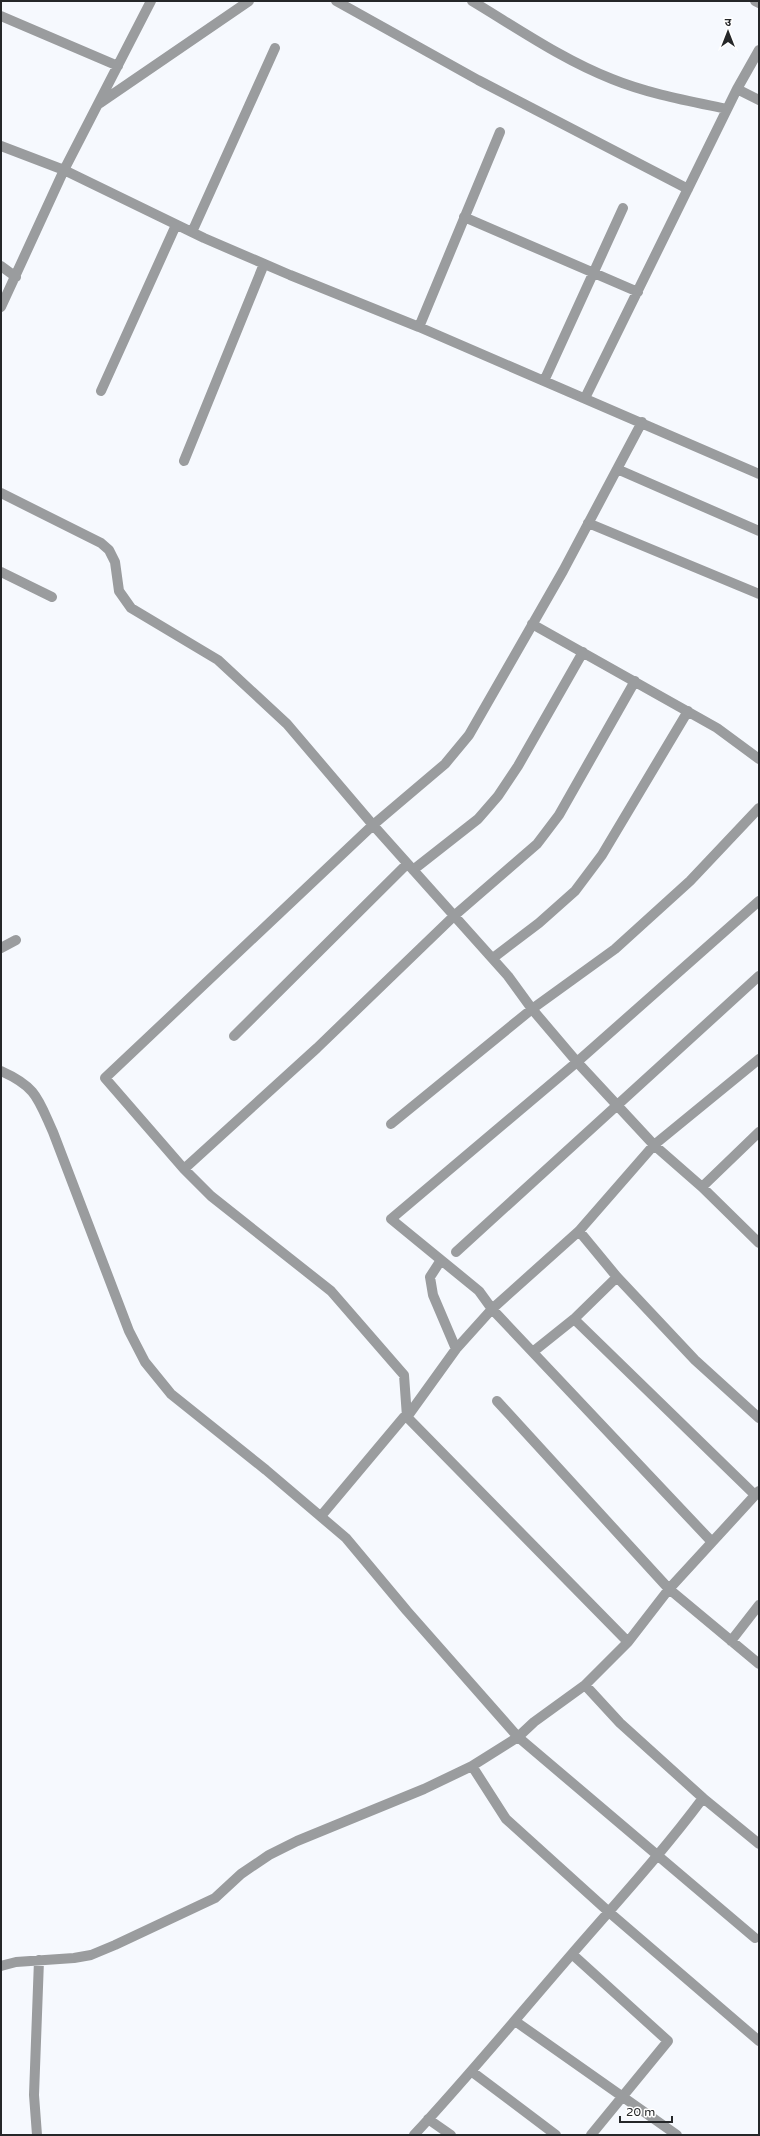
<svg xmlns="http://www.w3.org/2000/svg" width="760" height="2136" font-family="'Varela Round','Noto Sans Devanagari',sans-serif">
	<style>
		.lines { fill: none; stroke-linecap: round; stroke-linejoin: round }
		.minor { stroke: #9a9c9e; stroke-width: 10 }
	</style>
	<rect width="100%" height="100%" fill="#f6f9fe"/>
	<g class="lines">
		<!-- minor -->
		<path class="minor" d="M336,1L478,80L688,189
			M472,1C517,28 563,60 612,79C649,94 689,101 727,109
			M755,1L759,3
			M1,16L118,66
			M737,89L759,100
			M100,103L249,1
			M1,146L64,170L204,238L290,275L419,327L759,474
			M464,217L638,292
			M192,232L275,48
			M1,266L16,277
			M1,307L64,170L151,1
			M419,327L500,132
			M544,381L623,208
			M101,391L176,225
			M585,398L737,89L759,50
			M184,461L264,264
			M617,469L759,531
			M1,493L101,543L109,550L115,562L119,591L131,608L218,660L287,724L373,825L508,976L532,1009L577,1062L654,1145L702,1187L759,1243
			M588,523L759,594
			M1,572L52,597
			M532,624L717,728L759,759
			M413,870L478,819L498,796L518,766L583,652
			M1,948L16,940
			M493,958L539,923L575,891L602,855L688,711
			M234,1036L407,864
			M1,1071C37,1087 38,1099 53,1132L129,1331L145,1362L171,1394L266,1470L346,1538L407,1611L518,1737L534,1722L585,1685L620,1723L703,1798C662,1853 616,1903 571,1955C519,2015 468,2077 414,2135
			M391,1124L532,1009L615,949L690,881L759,808
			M184,1169L317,1048L455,915L537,844L559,815L635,681
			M702,1187L759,1132
			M579,1231L617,1277L695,1360L759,1418
			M456,1252L759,976
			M441,1260L430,1277L433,1295L456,1349
			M574,1319L755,1495
			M534,1351L574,1319L617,1277
			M497,1401L669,1589L759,1664
			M321,1516L404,1417H407L456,1349L492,1309L579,1231L654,1145L759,1059
			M712,1542L492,1309L479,1291L391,1219L577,1062L759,901
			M731,1641L759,1605
			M628,1642L407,1417L404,1375L331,1291L211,1196L184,1169L105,1078L373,825L445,764L469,735L563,571L642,422
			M585,1685L628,1642L669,1589L759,1491
			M472,1766L506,1819L610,1913L759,2041
			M703,1798L759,1844
			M572,1954L668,2041L591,2135
			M1,1966L16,1962L74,1958L91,1955L115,1945L215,1898L241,1874L269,1855L297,1841L424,1789L472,1766L518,1737L755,1938
			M515,2021L677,2135
			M471,2071L556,2135
			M428,2119L451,2135
			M37,2135L34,2095L39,1960"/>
	</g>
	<!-- border -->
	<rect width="760" height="2136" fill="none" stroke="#252729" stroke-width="4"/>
	<!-- north arrow -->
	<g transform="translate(728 32)" stroke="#ffffff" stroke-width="3" paint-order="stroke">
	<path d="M0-3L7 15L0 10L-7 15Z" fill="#252729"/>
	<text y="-6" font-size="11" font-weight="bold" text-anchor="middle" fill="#252729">उ</text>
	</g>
	<!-- scale -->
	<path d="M620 2116v6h52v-6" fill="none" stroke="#252729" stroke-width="2"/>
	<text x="626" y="2116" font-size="12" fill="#252729" stroke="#ffffff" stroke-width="3" paint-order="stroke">20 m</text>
</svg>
